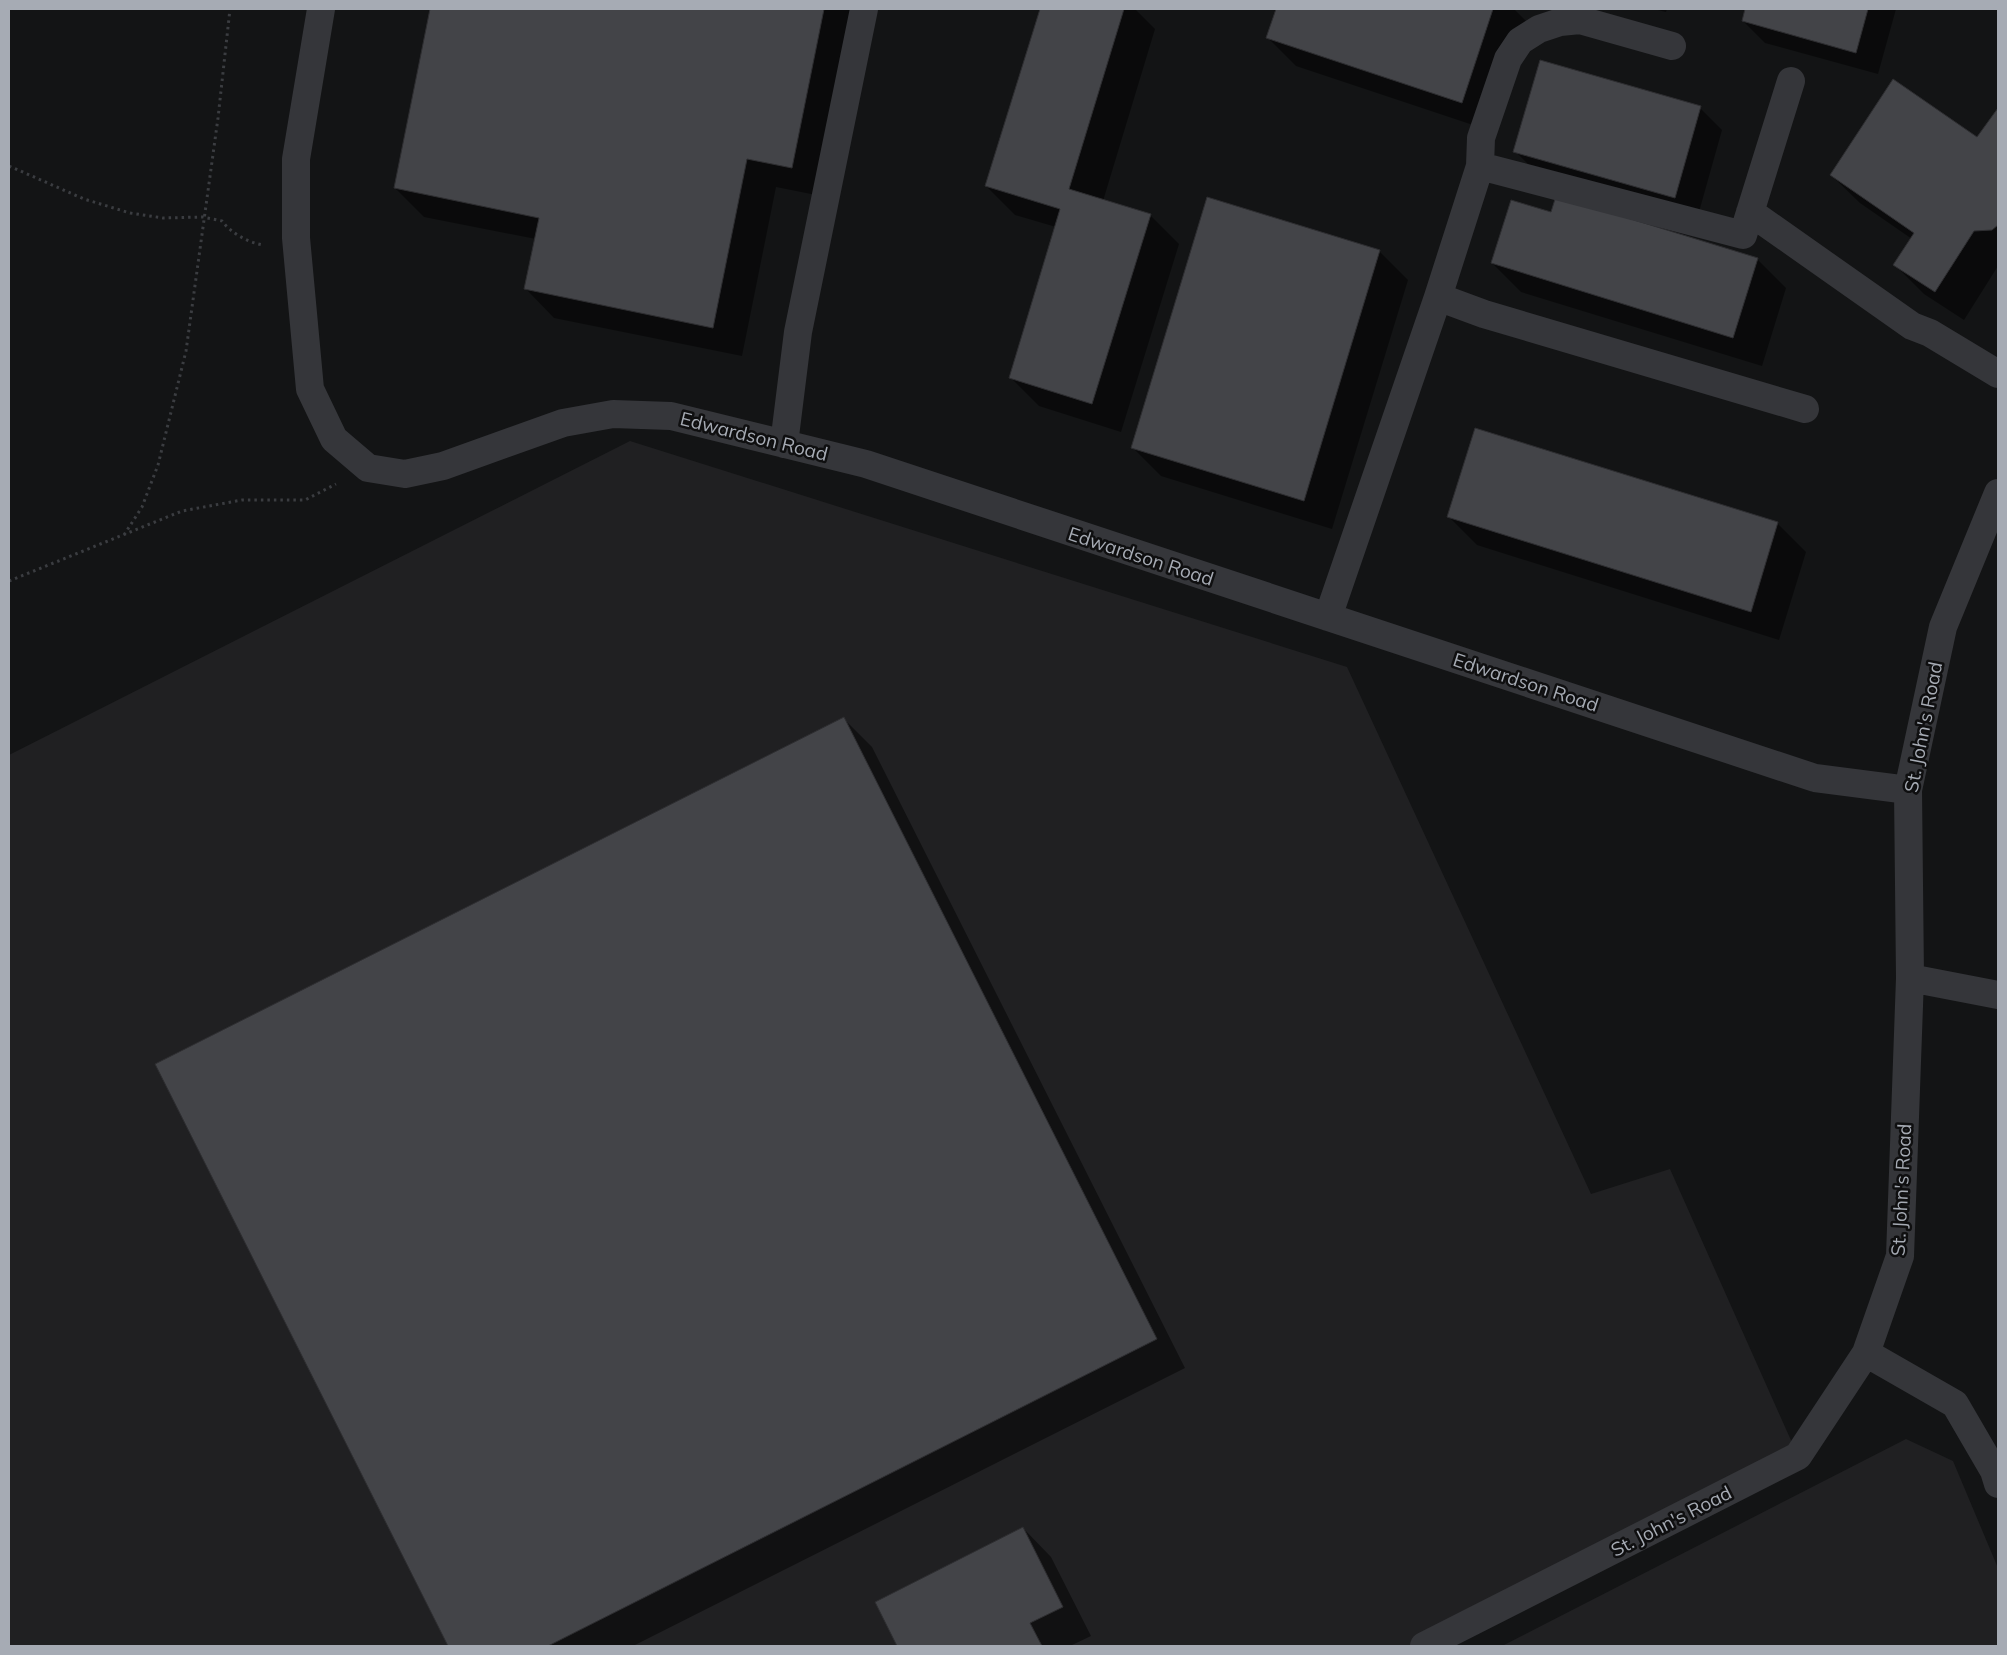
<svg xmlns="http://www.w3.org/2000/svg" width="2007" height="1655" font-family="Mulish,sans-serif">
	<style>
		.built { fill: #202022 }
		.shadow { fill: #0007 }
		.building { fill: #434448; stroke: #2e2e31 }
		.lines { fill: none; stroke-linecap: round; stroke-linejoin: round }
		.path { stroke: #3b3d41; stroke-width: 3; stroke-dasharray: 2.5 4; stroke-linecap: butt }
		.minor { stroke: #35363a; stroke-width: 28 }
		.labels { text-anchor: middle; stroke-width: 5; stroke-linejoin: round; paint-order: stroke }
		.street-label { font-size: 19px; fill: #a6abb4; stroke: #0f0f10 }
	</style>
	<rect width="100%" height="100%" fill="#131415"/>
	<!-- built -->
	<path class="built" d="M630,441L1347,667L1591,1194L1670,1169L1798,1456L1424,1646H9V755Z
		M1906,1439L1953,1461L1998,1568V1646H1502Z"/>
	<!-- shadow -->
	<path class="shadow" d="M431,9H859L821,196L776,187L742,356L554,318L526,289L536,239L424,217L395,188Z
		M1041,9H1135L1155,29L1103,201L1150,215L1179,244L1121,432L1039,406L1010,377L1056,227L1015,215L986,186Z
		M1277,9H1514L1527,22L1491,131L1296,66L1267,37Z
		M1654,9H1667L1666,12Z
		M1746,9H1896L1878,74L1765,43L1743,21Z
		M1700,108L1722,130L1697,219L1537,173L1515,151Z
		M1998,110V266L1964,320L1924,294L1895,265L1912,239L1860,203L1831,175L1978,139Z
		M1379,251L1408,280L1332,529L1161,476L1132,447Z
		M1757,259L1786,288L1762,366L1521,292L1492,263Z
		M1449,517L1777,523L1806,552L1779,640L1477,545Z
		M843,718L872,747L1185,1368L633,1646H450L156,1065Z
		M1023,1528L1051,1557L1091,1636L1070,1646H898L876,1602Z"/>
	<!-- building -->
	<path class="building" d="M430,9H824L792,168L747,159L713,328L524,289L539,218L394,188Z
		M1040,9H1124L1069,189L1151,214L1092,404L1009,378L1060,209L985,186Z
		M1276,9H1493L1462,103L1266,38Z
		M1745,9H1868L1856,53L1742,21Z
		M1540,60L1701,106L1675,198L1513,152Z
		M1893,79L1977,137L1998,108V225L1992,230L1974,231L1935,292L1893,265L1914,233L1830,175Z
		M1556,196L1758,258L1733,338L1491,263L1511,200L1551,212Z
		M1207,197L1380,250L1304,501L1131,448Z
		M1475,428L1778,522L1751,612L1447,517Z
		M844,717L1157,1339L548,1646H448L155,1064Z
		M1023,1527L1063,1607L1030,1623L1042,1646H897L875,1602Z"/>
	<g class="lines">
		<!-- path -->
		<path class="path" d="M9,166L84,199L130,213L163,218L203,217L222,221C231,233 247,242 263,245
			M124,535L142,507L158,465L186,351L218,118L230,9
			M9,581L182,511L242,500H305L336,484"/>
		<!-- minor -->
		<path class="minor" d="M321,9L296,159V238L310,389L334,439L368,468L405,474L443,466L563,423L613,414L671,416L866,464L1815,778L1908,790
			M1480,166L1743,235L1791,81
			M1750,212L1912,326L1930,333L1998,374
			M1438,297L1484,314L1805,409
			M784,444L798,332L864,9
			M1328,617L1438,297L1480,166L1481,138L1508,59L1520,41L1539,29L1560,22L1580,20L1672,46
			M1910,978L1998,995
			M1866,1353L1955,1404L1994,1471L1998,1484
			M1424,1646L1798,1456L1866,1353L1900,1256L1910,978L1908,790L1943,627L1998,493"/>
	</g>
	<g class="labels">
		<!-- street labels -->
		<g class="street-label">
			<text transform="translate(754 436) rotate(14)" y="7">Edwardson Road</text>
			<text transform="translate(1141 556) rotate(18)" y="7">Edwardson Road</text>
			<text transform="translate(1526 682) rotate(18)" y="7">Edwardson Road</text>
			<text transform="translate(1923 727) rotate(-79)" y="7">St. John's Road</text>
			<text transform="translate(1901 1190) rotate(-87)" y="7">St. John's Road</text>
			<text transform="translate(1671 1521) rotate(-27)" y="7">St. John's Road</text>
		</g>
	</g>
	<!-- border -->
	<rect width="2007" height="1655" fill="none" stroke="#a6abb4" stroke-width="20"/>
</svg>
